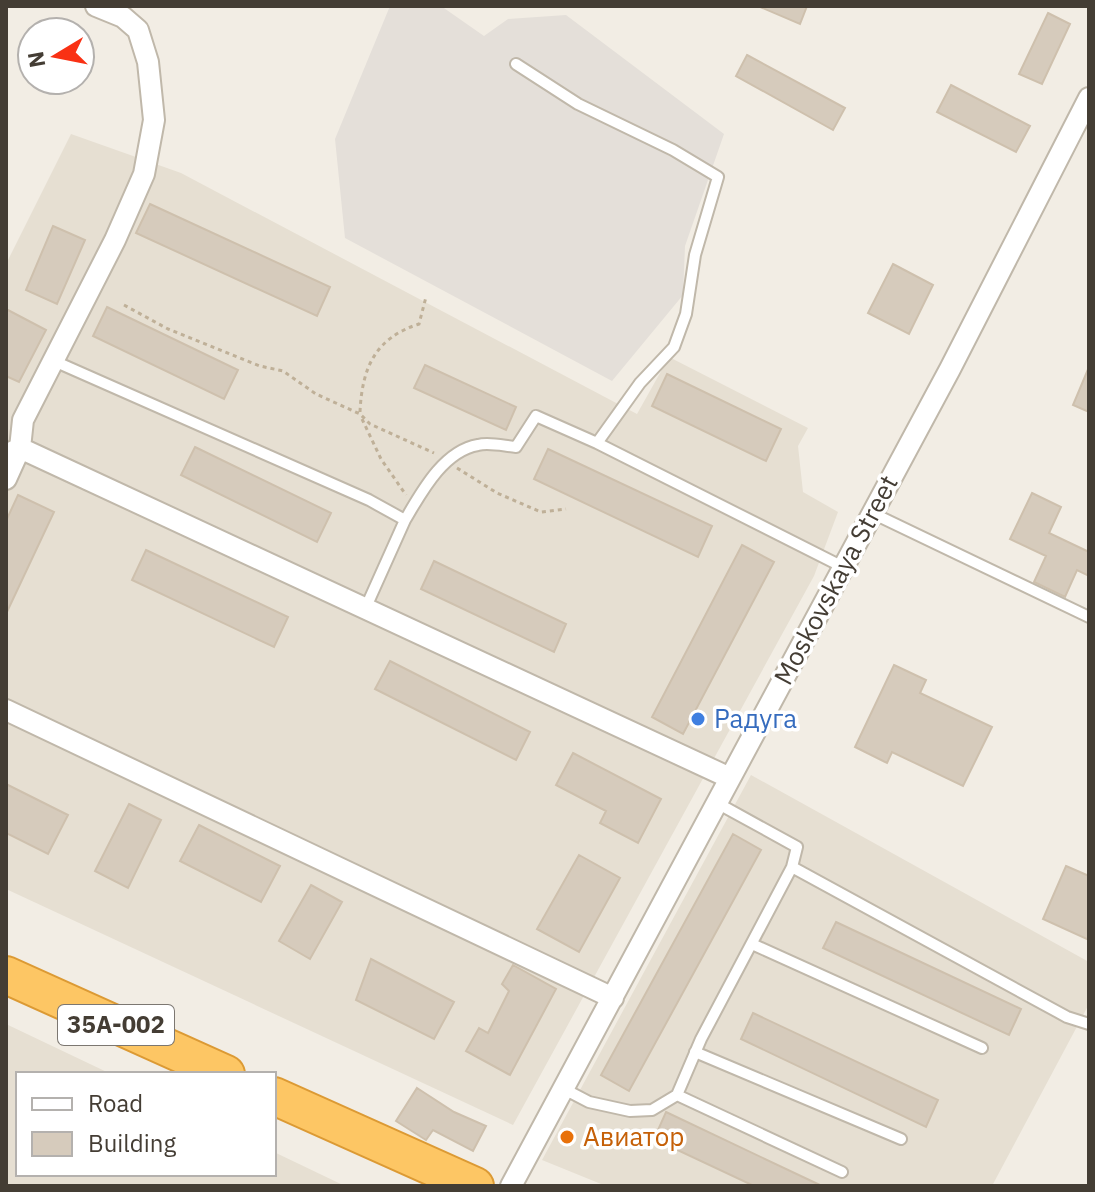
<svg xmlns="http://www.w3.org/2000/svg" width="1095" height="1192" font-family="'IBM Plex Sans',sans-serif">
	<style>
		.residential { fill: #e6dfd2 }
		.industrial { fill: #e4dfd9 }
		.building { fill: #d6cbbc; stroke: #cec0ad; stroke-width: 2 }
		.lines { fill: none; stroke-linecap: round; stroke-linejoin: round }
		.lane-casing { stroke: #c0b8aa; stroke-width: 14 }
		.street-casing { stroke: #c0b8aa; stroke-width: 24 }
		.highway-casing { stroke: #dc9a34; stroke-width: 40 }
		.path { stroke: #bfb098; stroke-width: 3; stroke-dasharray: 4 4; stroke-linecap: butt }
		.lane { stroke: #fff; stroke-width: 10 }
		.street { stroke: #fff; stroke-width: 20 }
		.highway { stroke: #fdc664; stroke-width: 36 }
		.shop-dot { fill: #3f7fe0; stroke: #fff; stroke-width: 3 }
		.food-dot { fill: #e8710a; stroke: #fff; stroke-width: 3 }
		.labels { text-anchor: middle; stroke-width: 7; stroke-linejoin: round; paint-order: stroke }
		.shield { fill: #fff; stroke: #7c7771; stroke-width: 2 }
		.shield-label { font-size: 24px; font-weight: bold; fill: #443d34 }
		.street-label { font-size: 26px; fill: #443d34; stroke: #fff }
		.shop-label { font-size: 26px; fill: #366cbe; stroke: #fff; text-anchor: start }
		.food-label { font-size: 26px; fill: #c56008; stroke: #fff; text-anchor: start }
	</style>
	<rect width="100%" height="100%" fill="#f2ede4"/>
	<!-- residential -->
	<path class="residential" d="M71,134L181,173L637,414L669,357L808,428L798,446L803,492L838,512L814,576L513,1125L6,889V264Z
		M751,775L1089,962V1004L992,1186H606L542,1160Z
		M6,1024L111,1074H18V1174H274V1152L345,1186H6Z"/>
	<!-- industrial -->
	<path class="industrial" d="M390,6H441L484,36L508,19L566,15L724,134L685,246L683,295L612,381L345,238L335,139Z"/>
	<!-- building -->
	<path class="building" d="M758,6H807L800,24Z
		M1048,13L1070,24L1042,84L1019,74Z
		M747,55L845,108L833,130L736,76Z
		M951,85L1030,126L1016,152L937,112Z
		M150,204L330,287L317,316L136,233Z
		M53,226L85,240L57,304L26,290Z
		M893,264L933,285L909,334L868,313Z
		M107,307L238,370L224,399L93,336Z
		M6,309L46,330L19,382L6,376Z
		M425,365L516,407L506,430L414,388Z
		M1089,367V412L1073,405Z
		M667,374L781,429L766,461L652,406Z
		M195,447L331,513L317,542L181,475Z
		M548,449L712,526L698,557L534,479Z
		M1032,493L1061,507L1049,533L1089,552V576L1077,570L1065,597L1034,582L1046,556L1010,539Z
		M18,495L54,512L6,614V521Z
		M742,545L774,562L683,734L652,717Z
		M146,550L288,617L274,647L132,580Z
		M434,561L566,624L554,652L421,589Z
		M390,661L530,732L516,760L375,689Z
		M894,665L926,680L920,693L992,727L963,786L892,752L887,763L855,747Z
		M573,753L661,799L638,843L600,823L606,811L556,785Z
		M6,784L68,815L48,854L6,833Z
		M129,804L161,820L128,888L95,871Z
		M199,825L280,866L261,902L180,861Z
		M733,834L761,850L629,1091L601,1075Z
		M579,855L620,878L579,952L537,929Z
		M1066,866L1089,876V940L1043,919Z
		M311,885L342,902L310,959L279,941Z
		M836,922L1021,1009L1009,1035L823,948Z
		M371,959L454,1002L434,1039L356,1000Z
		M513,965L556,989L510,1075L466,1051L479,1028L488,1033L509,991L502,984Z
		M753,1013L938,1100L926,1127L741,1039Z
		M417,1088L454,1112L486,1126L473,1151L433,1130L426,1140L396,1121Z
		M666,1112L822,1186H754L654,1139Z"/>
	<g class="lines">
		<!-- lane casing -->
		<g class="lane-casing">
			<path id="lane" d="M54,361L369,500L405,520C421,493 443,451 478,445C489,442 504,446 516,447L536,416L597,443L640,383L674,347L686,314L695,255L718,177L673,150L578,104L516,64
				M597,443L843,567
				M872,513L1089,617
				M366,607L405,520
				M792,867L1067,1017L1089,1024
				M752,944L982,1048
				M695,1052L901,1139
				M564,1089L589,1102L630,1111L652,1110L677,1095L701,1039L792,867L797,847L717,803
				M677,1095L842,1172"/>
		</g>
		<!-- street casing -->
		<g class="street-casing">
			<path id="street" d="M6,455L20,448L730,778
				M6,479L20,448L23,420L115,240L144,174L154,120L148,62L138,30L123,17L96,6
				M6,710L613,998
				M511,1186L950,369L1089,98"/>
		</g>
		<!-- highway casing -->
		<g class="highway-casing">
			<path id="highway" d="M6,975L226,1074
				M274,1096L475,1186"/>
		</g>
		<!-- path -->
		<path class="path" d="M124,305L168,329L260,366L283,371L316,394L360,414L370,424L434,453
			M360,412C362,368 375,338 419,324L426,297
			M362,419L381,459L406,495
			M457,468L497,493L541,512L566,509"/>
		<!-- lane -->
		<use href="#lane" class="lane"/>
		<!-- street -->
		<use href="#street" class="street"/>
		<!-- highway -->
		<use href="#highway" class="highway"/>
	</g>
	<!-- markers -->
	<circle class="shop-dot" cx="698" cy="719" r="8"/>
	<circle class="food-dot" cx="567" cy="1137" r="8"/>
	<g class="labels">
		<!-- shield labels -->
		<rect class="shield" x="58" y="1005" width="116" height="40" rx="6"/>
		<g class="shield-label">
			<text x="116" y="1033">35А-002</text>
		</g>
		<!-- street labels -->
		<g class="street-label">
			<text transform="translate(836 580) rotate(-62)" y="9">Moskovskaya Street</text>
		</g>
		<!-- shop labels -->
		<g class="shop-label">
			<text x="714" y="728">Радуга</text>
		</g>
		<!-- food labels -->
		<g class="food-label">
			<text x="583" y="1146">Авиатор</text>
		</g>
	</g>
	<!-- border -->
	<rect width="1095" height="1192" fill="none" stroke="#443d34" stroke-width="16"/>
	<!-- legend -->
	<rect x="16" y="1072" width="260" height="104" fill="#ffffff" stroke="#b4b1ae" stroke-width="2"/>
	<rect x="32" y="1098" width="40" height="12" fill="#ffffff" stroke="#b4b1ae" stroke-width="2"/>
	<text x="88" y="1112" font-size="24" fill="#443d34">Road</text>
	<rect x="32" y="1132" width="40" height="24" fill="#d6cbbc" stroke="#b4b1ae" stroke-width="2"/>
	<text x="88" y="1152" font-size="24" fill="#443d34">Building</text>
	<!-- north arrow -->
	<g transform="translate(56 56) rotate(260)"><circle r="38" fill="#ffffff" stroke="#b4b1ae" stroke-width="2"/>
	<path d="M0-6L14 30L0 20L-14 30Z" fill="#f93114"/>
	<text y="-12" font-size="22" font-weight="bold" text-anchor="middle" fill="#443d34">N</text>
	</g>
</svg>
